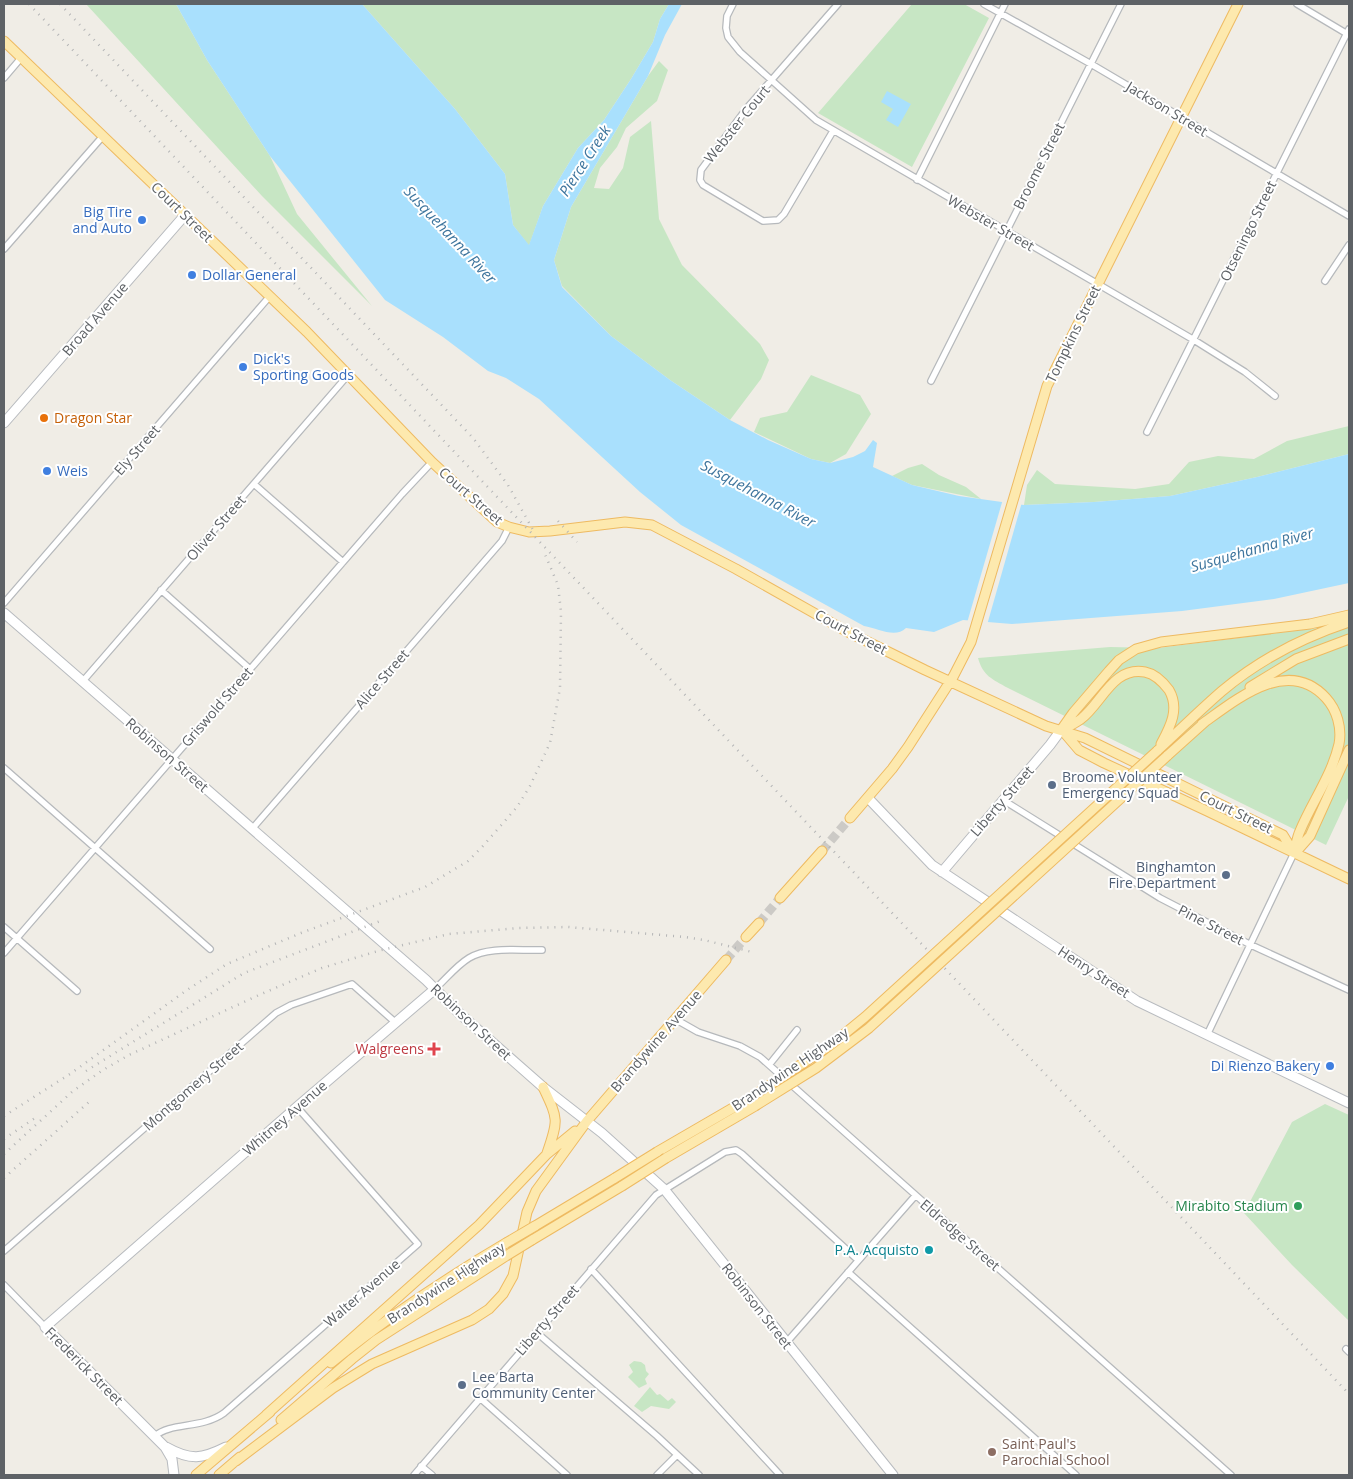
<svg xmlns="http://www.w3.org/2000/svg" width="1353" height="1479" font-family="'Open Sans',sans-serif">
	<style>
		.green { fill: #c7e6c4 }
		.water { fill: #a9e0fd }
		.pier { fill: #f0ede6 }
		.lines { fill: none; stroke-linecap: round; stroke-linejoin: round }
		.primary-tunnel { stroke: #cccac6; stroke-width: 9; stroke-dasharray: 9 4.5; stroke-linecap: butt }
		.street-casing { stroke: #b6b9bc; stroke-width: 8 }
		.secondary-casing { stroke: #b8bbbf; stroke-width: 11 }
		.primary-casing { stroke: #eeba61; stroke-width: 11 }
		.street { stroke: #fff; stroke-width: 5.5 }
		.secondary { stroke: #fff; stroke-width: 9 }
		.primary { stroke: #fde9ae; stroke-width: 9 }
		.rail { stroke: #b4b5b6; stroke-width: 2.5; stroke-dasharray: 1 6; stroke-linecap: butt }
		.primary-bridge-casing { stroke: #eeba61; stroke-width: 11; stroke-linecap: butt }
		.primary-bridge { stroke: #fde9ae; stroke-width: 9 }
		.shop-dot { fill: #3f7fe0; stroke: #fff; stroke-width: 2 }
		.food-dot { fill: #e8710a; stroke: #fff; stroke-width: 2 }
		.service-dot { fill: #5c6f8a; stroke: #fff; stroke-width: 2 }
		.health-dot { fill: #e0444e; stroke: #fff; stroke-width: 2 }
		.leisure-dot { fill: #2e9e5b; stroke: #fff; stroke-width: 2 }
		.culture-dot { fill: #0f9aa8; stroke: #fff; stroke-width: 2 }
		.education-dot { fill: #8d6e63; stroke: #fff; stroke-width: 2 }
		.labels { text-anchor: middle; stroke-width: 4; stroke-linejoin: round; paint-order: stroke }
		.street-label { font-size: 14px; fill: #5e6266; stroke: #fff }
		.shop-label { font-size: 14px; fill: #366cbe; stroke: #fff; text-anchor: start }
		.food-label { font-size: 14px; fill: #c56008; stroke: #fff; text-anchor: start }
		.service-label { font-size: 14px; fill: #4e5e75; stroke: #fff; text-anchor: start }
		.health-label { font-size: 14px; fill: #be3a42; stroke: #fff; text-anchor: end }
		.leisure-label { font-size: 14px; fill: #27864d; stroke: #fff; text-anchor: end }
		.culture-label { font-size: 14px; fill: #0d838f; stroke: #fff; text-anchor: end }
		.education-label { font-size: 14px; fill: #785e54; stroke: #fff; text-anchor: start }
		.water-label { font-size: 15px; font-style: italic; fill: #3f769e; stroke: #fff }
	</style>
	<rect width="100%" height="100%" fill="#f0ede6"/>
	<!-- green -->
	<path class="green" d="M86,4H176L207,60L270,156L297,214L372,306L262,196Z
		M362,4H669L660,19L653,42L631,79L604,120L578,148L543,206L529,246L513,225L505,174L455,109Z
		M912,4H964L989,18L912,167L818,113Z
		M659,61L668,70L657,101L626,128L617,147L600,168L594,188L609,189L623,168L630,137L651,121L659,219L682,265L760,344L769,360L761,379L730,420L670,380L611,336L562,286L554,260L571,207L648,76Z
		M811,375L860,395L871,414L846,454L830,463L811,459L754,432L760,418L787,412Z
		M1349,426V454L1257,477L1170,496L1094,502L1024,505L1027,485L1037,470L1055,484L1135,489L1169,484L1189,462L1218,456L1254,459L1287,441Z
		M922,464L939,475L966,487L981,499L912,485L892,476L908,468Z
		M1349,624V796L1326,845L1008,688C992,679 983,676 978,658L1110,647L1158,648Z
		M1325,1104L1349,1115V1321L1292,1265L1244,1213L1292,1122Z
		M634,1361L641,1362L645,1365L646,1371L649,1374L645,1379L647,1384L639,1388L628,1377L633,1372L629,1365Z
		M650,1387L657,1395L660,1394L668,1401L672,1398L676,1402L669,1409L651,1406L642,1412L634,1406Z"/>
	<!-- water -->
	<path class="water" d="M176,4H362L455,109L505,174L513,225L529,245L543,206L578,148L604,120L631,79L653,42L660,19L669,4H682L665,35L648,76L571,207L554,260L562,287L611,336L670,380L730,420L768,440L811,459L830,463L853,457L865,451L873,440L877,443L873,467L912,485L959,496L1024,505L1094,502L1170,496L1257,477L1349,454V583L1274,599L1182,611L1012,624L963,620L934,632L906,628C895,639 878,628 864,626L681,525L640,492L539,399L506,378L488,371L443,337L385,300L270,156L207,60Z
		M887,91L911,104L898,127L886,120L893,109L881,102Z"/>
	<!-- pier -->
	<path class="pier" d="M1003,499L1022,502L987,625L967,623Z"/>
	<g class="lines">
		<!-- primary-tunnel -->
		<path class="primary-tunnel" d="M822,851L850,818
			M759,923L780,898
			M726,960L746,937"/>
		<!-- street casing -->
		<g class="street-casing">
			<path id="street" d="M733,4L727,16L726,28L728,37L740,52L816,120L1194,340L1245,372L1275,396
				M984,4L1091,64L1349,216
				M1297,4L1349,35
				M4,78L21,58
				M833,131L784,214L778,220L763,221L703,185L700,180L701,170L747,108L838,4
				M917,180L1005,4
				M4,249L103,136
				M1325,281L1349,245
				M931,381L1121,4
				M1147,432L1349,29
				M254,484L343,562
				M161,590L250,669
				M4,603L270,296
				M83,681L349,374
				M4,768L210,949
				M1003,800L1160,898L1251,945L1349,990
				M252,829L502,541L509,527
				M4,927L77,991
				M4,953L402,494L432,462
				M435,989C446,979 456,966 469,958C489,946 520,951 542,950
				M675,1019L698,1032L740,1046L760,1057L1231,1475
				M1207,1035L1294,853
				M769,1065L797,1030
				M4,1251L276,1013L291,1005L352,984L396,1023
				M591,1269L780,1475
				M848,1272L1076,1475
				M4,1285L45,1327
				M536,1332L657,1436L699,1475
				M786,1343L915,1196
				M1346,1349L1349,1352
				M480,1398L567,1475
				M155,1436C171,1422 202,1429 224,1413L418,1244L297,1107
				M421,1466L432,1475
				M414,1475L656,1195L725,1152L736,1150L742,1154L858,1260
				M657,1475L677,1455"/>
		</g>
		<!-- secondary casing -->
		<g class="secondary-casing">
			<path id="secondary" d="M4,423L185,215
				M4,613L426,980L459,1013L543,1087L602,1133L664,1189L893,1475
				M868,798L932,865L1137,1001L1349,1103
				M942,872L1050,745L1061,730
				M166,1447C191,1461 202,1459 226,1447
				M174,1475L172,1459L165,1447L45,1327L297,1107L435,989"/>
		</g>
		<!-- primary casing -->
		<g class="primary-casing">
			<path id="primary" d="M4,41L307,332L432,462L497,522L509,527L529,532L550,531L625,522L652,525L736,569L846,631L925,670L1046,726L1085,738L1283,835L1294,853
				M1250,687L1296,659L1349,639
				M1202,724C1237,699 1288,656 1326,698C1337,710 1342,728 1339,744C1332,775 1312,802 1300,831C1297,837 1296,845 1294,853
				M1064,729C1069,726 1076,723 1081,719C1102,703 1113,666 1145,672C1155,674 1163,682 1169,690C1180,709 1170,727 1161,744
				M1061,730L1073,713L1109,671L1119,660L1136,649L1161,642L1310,624L1349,615
				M1062,730L1079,750L1104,763L1207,811L1349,879
				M1157,751C1179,731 1200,710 1222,691C1259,660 1304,637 1349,622
				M1167,756L1206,721
				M850,818L892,769L908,747L953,677L971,642L1047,386L1238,4
				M1295,853L1310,836L1349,750
				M780,898L822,851
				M746,937L759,923
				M543,1087C558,1119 559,1119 547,1153
				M657,1152L750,1098
				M666,1158L755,1106
				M535,1226L615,1178
				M532,1240L622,1186
				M331,1363C386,1318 445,1279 506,1243
				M266,1415L479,1225L547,1154L575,1131
				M281,1420L352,1359L376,1340L506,1256
				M236,1461L333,1388L372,1364L472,1320L489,1309L503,1294L513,1276L527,1212L536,1191L587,1121L726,960
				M196,1475L270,1412
				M219,1475L240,1457"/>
		</g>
		<!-- street -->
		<use href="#street" class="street"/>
		<!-- secondary -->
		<use href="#secondary" class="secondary"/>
		<!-- primary -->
		<use href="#primary" class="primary"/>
		<!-- rail -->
		<path class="rail" d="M29,4L1349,1394
			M60,4L473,438L508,485L533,530
			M558,521L577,542
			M86,1071L244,973L383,920
			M4,1116L70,1074L187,990L227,964L301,933L425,887L468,861L483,846L517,807L530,786L550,743L560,688L561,612L558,585L544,552
			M4,1139L38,1116
			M4,1154L73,1091L103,1070L129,1055L259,995L322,968L378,951L449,934L519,928L568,927L685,937L704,940L752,952
			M4,1178L90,1101"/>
		<!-- primary-bridge casing -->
		<g class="primary-bridge-casing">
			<path id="primary-bridge" d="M750,1098L832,1044L865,1017L1157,751
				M755,1106L816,1068L869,1028L1167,756
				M615,1178L657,1152
				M622,1186L666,1158
				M506,1243L535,1226
				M506,1256L532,1240"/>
		</g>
		<!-- primary-bridge -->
		<use href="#primary-bridge" class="primary-bridge"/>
	</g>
	<!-- markers -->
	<g class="shop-dot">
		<circle cx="142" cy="220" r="5"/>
		<circle cx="192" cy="275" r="5"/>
		<circle cx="243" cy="367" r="5"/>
		<circle cx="47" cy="471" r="5"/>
		<circle cx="1330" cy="1066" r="5"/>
	</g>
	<circle class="food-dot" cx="44" cy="418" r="5"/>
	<g class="service-dot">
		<circle cx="1052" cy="785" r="5"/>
		<circle cx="1226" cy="875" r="5"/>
		<circle cx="462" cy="1385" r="5"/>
	</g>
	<path class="health-dot" d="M431.5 1041.5h5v5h5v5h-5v5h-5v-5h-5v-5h5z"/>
	<circle class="leisure-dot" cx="1298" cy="1206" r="5"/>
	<circle class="culture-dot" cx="929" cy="1250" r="5"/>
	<circle class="education-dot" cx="992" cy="1452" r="5"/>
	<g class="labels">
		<!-- street labels -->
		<g class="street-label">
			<text transform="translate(1167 109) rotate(31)" y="5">Jackson Street</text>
			<text transform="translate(737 124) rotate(-51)" y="5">Webster Court</text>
			<text transform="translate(1039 166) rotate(-63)" y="5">Broome Street</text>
			<text transform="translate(182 212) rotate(44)" y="5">Court Street</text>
			<text transform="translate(991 223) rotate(30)" y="5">Webster Street</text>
			<text transform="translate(1248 231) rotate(-64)" y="5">Otseningo Street</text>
			<text transform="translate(95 319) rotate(-49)" y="5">Broad Avenue</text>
			<text transform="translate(1073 334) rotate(-64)" y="5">Tompkins Street</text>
			<text transform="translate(137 450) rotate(-49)" y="5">Ely Street</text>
			<text transform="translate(471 496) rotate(41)" y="5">Court Street</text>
			<text transform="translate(216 528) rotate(-49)" y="5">Oliver Street</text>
			<text transform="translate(851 632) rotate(28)" y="5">Court Street</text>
			<text transform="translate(382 679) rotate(-49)" y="5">Alice Street</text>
			<text transform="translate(217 707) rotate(-49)" y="5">Griswold Street</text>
			<text transform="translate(167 755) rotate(41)" y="5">Robinson Street</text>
			<text transform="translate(1002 801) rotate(-49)" y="5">Liberty Street</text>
			<text transform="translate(1236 812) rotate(26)" y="5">Court Street</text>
			<text transform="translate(1211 925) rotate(27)" y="5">Pine Street</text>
			<text transform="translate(1094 972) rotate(33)" y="5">Henry Street</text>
			<text transform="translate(471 1022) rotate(43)" y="5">Robinson Street</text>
			<text transform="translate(656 1041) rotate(-49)" y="5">Brandywine Avenue</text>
			<text transform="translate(790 1069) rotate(-34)" y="5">Brandywine Highway</text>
			<text transform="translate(193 1086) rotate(-41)" y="5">Montgomery Street</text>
			<text transform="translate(285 1118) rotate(-41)" y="5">Whitney Avenue</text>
			<text transform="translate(960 1235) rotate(41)" y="5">Eldredge Street</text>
			<text transform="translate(446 1283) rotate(-33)" y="5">Brandywine Highway</text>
			<text transform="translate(362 1293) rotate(-41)" y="5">Walter Avenue</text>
			<text transform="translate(757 1306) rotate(52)" y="5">Robinson Street</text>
			<text transform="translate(547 1320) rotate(-49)" y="5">Liberty Street</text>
			<text transform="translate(84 1366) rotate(45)" y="5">Frederick Street</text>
		</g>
		<!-- shop labels -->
		<g class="shop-label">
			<text x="132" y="217" text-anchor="end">Big Tire<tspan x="132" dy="16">and Auto</tspan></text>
			<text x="202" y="280">Dollar General</text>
			<text x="253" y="364">Dick's<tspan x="253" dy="16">Sporting Goods</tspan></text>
			<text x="57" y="476">Weis</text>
			<text x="1320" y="1071" text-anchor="end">Di Rienzo Bakery</text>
		</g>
		<!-- food labels -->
		<g class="food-label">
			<text x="54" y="423">Dragon Star</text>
		</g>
		<!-- service labels -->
		<g class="service-label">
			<text x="1062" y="782">Broome Volunteer<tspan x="1062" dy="16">Emergency Squad</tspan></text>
			<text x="1216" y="872" text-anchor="end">Binghamton<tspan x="1216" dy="16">Fire Department</tspan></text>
			<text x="472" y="1382">Lee Barta<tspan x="472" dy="16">Community Center</tspan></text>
		</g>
		<!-- health labels -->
		<g class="health-label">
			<text x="424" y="1054">Walgreens</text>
		</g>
		<!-- leisure labels -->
		<g class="leisure-label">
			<text x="1288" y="1211">Mirabito Stadium</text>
		</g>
		<!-- culture labels -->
		<g class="culture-label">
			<text x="919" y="1255">P.A. Acquisto</text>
		</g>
		<!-- education labels -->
		<g class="education-label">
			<text x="1002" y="1449">Saint Paul's<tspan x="1002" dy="16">Parochial School</tspan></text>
		</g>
		<!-- water labels -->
		<g class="water-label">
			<text transform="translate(585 161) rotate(-57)" y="5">Pierce Creek</text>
			<text transform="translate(450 235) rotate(47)" y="5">Susquehanna River</text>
			<text transform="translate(758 494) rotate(28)" y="5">Susquehanna River</text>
			<text transform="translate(1252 550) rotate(-16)" y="5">Susquehanna River</text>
		</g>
	</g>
	<!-- border -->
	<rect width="1353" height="1479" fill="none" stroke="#5e6266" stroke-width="10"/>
</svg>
